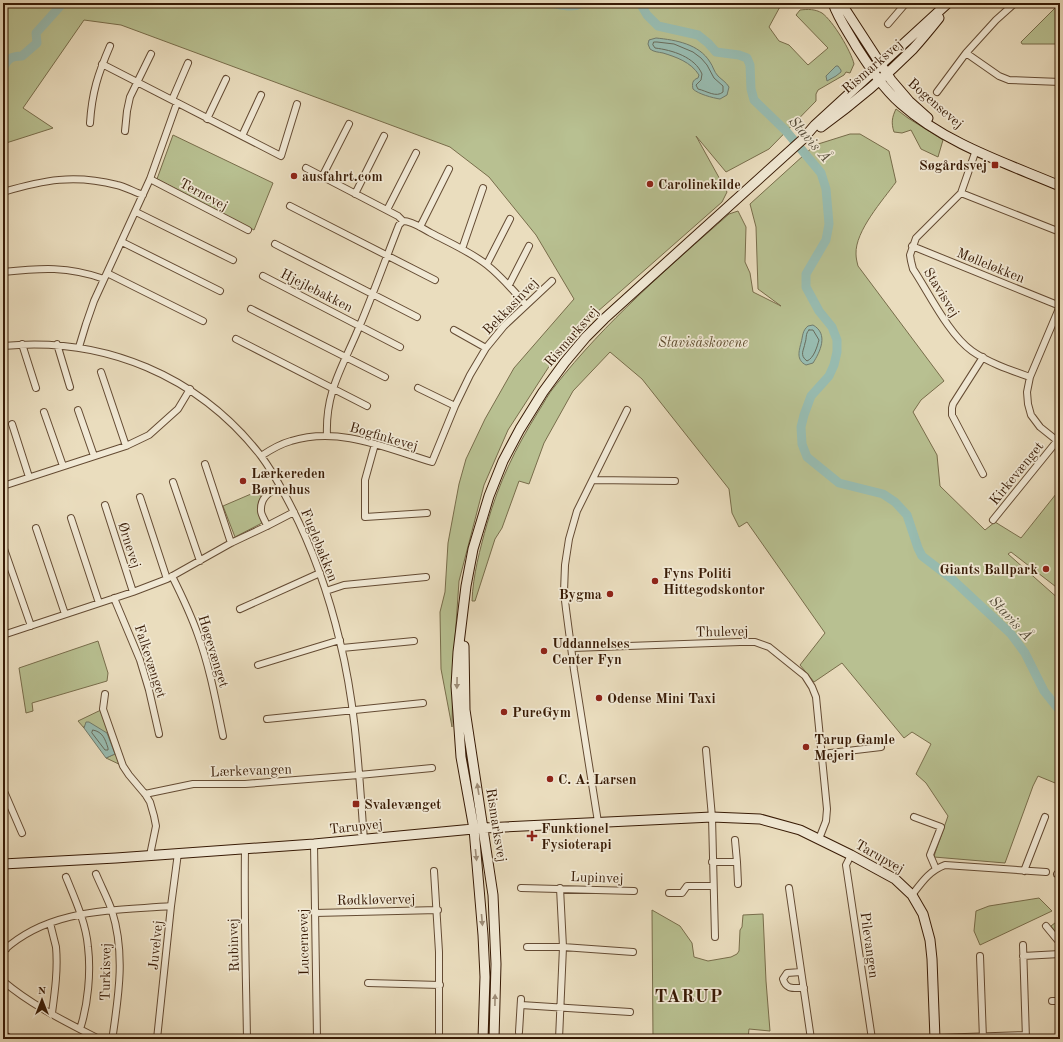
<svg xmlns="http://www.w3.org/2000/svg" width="1063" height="1042" font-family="'Old Standard TT',serif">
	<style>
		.green { fill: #b8c091; stroke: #786d4b }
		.water { fill: #98bcb1; stroke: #717b6c }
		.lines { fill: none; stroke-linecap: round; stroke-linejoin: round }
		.shore { stroke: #686b5b; stroke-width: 1 }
		.river { stroke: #98bcb1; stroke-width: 9 }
		.street-casing { stroke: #644b33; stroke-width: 8 }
		.secondary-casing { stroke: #371a05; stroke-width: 11 }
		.street { stroke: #f1e9d5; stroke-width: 6 }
		.secondary { stroke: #f1e9d5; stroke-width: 9 }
		.oneway { fill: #9d8c77 }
		.poi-dot { fill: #8f2418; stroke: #f1e9d5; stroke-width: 1.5 }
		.labels { text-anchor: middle; stroke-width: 3.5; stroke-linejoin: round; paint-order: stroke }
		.street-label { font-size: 14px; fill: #371a05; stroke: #f1e9d5 }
		.poi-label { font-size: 14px; font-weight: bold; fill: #371a05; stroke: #f1e9d5; text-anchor: start }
		.park-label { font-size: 14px; font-style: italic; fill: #5e4c2f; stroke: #f1e9d5 }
		.water-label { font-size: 15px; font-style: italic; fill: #544b39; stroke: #f1e9d5 }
		.district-label { font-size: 18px; font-weight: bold; letter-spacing: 1px; fill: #371a05; stroke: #f1e9d5 }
	</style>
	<rect width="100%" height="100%" fill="#eaddbe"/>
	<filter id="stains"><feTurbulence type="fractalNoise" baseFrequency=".005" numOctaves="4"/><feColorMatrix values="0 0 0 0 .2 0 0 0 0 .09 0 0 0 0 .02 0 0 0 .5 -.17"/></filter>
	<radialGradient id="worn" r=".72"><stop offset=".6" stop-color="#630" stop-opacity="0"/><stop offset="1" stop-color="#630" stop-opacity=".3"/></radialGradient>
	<!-- green -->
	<path class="green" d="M3,3H782L769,27L779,41L789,45L808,65L828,48L796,15L800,10C808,9 815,9 822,13C833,21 851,51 854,64L850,73L846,72L844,75L818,90L816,94V101L769,149L726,172L696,136L727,192L722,202L588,320L550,365L508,430L484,485L459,581L453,669L452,727L441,669L440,612L445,592L448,543L459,484L466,459L485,419L514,368L574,299L536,235L489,177L450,147L121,25L84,20L23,108L53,128L3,144Z
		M1055,8H1060V44H1022L1021,42Z
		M896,109L908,118L943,140L938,157L921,149L911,130L902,133L894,132C891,123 892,117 896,109Z
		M850,134H860L889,151L896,182C883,200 855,231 856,254C856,258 857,262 858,266L944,381L921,400L913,412L937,455L940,486L985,530L995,522L1021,538L1060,489V590L1011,552L1008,554L1060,600V785L1038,776L1033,786L1005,863L934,857L935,853L948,816L926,783L916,774L931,744L912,732L904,738L842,663L814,682L800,665L825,633L747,522L739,527L732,513L729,489L642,379L610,352L573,391L544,443L529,484L519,481L502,528L495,539L475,601H472C473,575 480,549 487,524C499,482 515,449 538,412C544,403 548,394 555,386C605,322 668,268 729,214L738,211L746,227L745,262L750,273L753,292L781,306L758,289L756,227L750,204L815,145Z
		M173,135L273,183L254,230L157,179Z
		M265,488C258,502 255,508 262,523L235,537L223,506Z
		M98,641L108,673L107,681L32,703L33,711L26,713L19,668Z
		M103,709L123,766L106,758L115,754L84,726V728L78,721Z
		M1039,898L1052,911L980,945L974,931L976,911L989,906Z
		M652,910L680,926L692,943L694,957L708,961L731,957L737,954L739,951L740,930L742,927L743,915L763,914L766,981L770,1031L749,1029L748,1039H693L686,1038L653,1039Z
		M1060,919V939L1051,926Z"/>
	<!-- water -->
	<path class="water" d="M656,38C676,40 699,44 710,62C713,66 714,72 718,76C722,80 726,82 729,87L727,95L720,99C713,98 698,94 693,89C692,84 692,80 698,78L699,75C691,62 676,57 663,53C658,52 654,52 650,49L648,44L649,40Z
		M836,66H838L841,70V72L836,76L827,81L826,76Z
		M813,325C829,334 820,352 813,363L806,365C796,360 799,351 801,343C803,336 802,331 808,326Z
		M86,722H89L107,733L115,754L106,758L84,728Z"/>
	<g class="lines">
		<!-- shore -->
		<path class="shore" d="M654,42H657L674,44L693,52L701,58L707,65L714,78L723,86V92C716,98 707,91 698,89L696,85L701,80L702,74C695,57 672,50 655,48L653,45Z
			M809,330H813L819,340C817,347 814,358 807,361C799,355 804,350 805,343C807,338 805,334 809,330Z
			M93,730C103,732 105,739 108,748V750H105L92,733Z"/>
		<!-- river -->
		<path class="river" d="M551,3C563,6 572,8 584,3
			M640,3L647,15L658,26L698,35L708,43L716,52L739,55L747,58L750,65L751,89L754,100L786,131L821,173L826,189L829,224L826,240L806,274V287L819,311L832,327L837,340V352L834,365L829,376L811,396L804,415L801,427L802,444L807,457L839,483L883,494L895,502L907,515L918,548L922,556L952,579L1011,634L1025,653L1044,691L1060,711
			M3,69C7,59 11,56 22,56L37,43L36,33L63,3
			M3,75V80"/>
		<!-- street casing -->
		<g class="street-casing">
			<path id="street" d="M888,24L906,3
				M966,53L999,76L1009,80L1060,82
				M102,64L281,156L297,104
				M937,92L966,53L996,20L1015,3
				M172,100L188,63
				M207,119L226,79
				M90,123C92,92 98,74 110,46
				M125,131L127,111L130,97L151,54
				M242,136L261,95
				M976,150L961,193L916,238L910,255L911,261L913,269C929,293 949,335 972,351C989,363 1010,370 1030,377
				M306,168L398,216L403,221
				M322,177L349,124
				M150,179L248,230
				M3,192C44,180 74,174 117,185C126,187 134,192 143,195
				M961,193L1060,232
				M355,194L384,136
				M290,206L435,280
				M387,210L416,153
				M136,212L233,260
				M420,227L449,169
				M122,242L220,291
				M275,244L417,317
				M912,246L1060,306
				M462,249L483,188
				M487,264L510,219
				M3,272C41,268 68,266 104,279
				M107,273L203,321
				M263,276L400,347
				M509,285L529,246
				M1060,306L1030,377L1027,392L1028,404L1031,415L1040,427L1060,443
				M251,309L385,377
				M454,330L486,348
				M236,339L367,406
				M22,344L36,388
				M57,344L70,387
				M3,346C104,336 199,376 261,456C270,468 278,482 285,495C310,541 328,591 340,642C356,706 359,774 364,840
				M79,347L86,324L94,301L150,179L177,103
				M983,357L953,404L952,408V415L983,474
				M101,372L126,446
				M418,388L455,406
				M3,396L4,400
				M78,410L94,456
				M44,412L63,466
				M12,424L29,477
				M327,436C325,390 344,365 360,325C374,292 386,258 399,225L403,221C413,221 423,229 431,233C450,243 471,252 487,265C502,277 514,291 526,305
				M375,444L365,480V517L427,513
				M261,456C270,450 280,444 291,441C339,426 386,448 432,462L455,406L470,375L486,348L504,326L552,281
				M205,464L231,543
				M593,480L675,481
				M173,482L200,561
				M3,486L126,446L149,435L178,409L190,389
				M140,497L167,579
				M105,505L133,592
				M71,518L99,603
				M993,520L1057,441
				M267,526C266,522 261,515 261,511C260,497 270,492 280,486
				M36,528L65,614
				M3,546L31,626
				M172,576C182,596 191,615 198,635C210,668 216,702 223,736
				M326,591L344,585L426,577
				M114,598L140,660L149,690L159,734
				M240,609L320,573
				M3,635L133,592L167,579L231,543L267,526L294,512
				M342,648L414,641
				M572,648L740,642H755L769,647L805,676L812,687L816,697L827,809L826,821L819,839
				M258,665L340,640
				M105,694L103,709L123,766L129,775L145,794L150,802L154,816L156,826L150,855
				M267,719L423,703
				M706,750L712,817L715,937
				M822,754L881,747
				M3,789L22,833
				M145,794L193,784H245L359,775L432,768
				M914,817L941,827L930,855L936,869
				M598,822L574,670L566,609L564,592L565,565L569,539L577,511L627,410
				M735,840L737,862
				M314,844L317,1039
				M245,849C244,913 246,976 247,1039
				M851,855L846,865L872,1039
				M712,862H737L738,884
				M434,871L439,952V1039
				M1024,871L1045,817
				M96,874C101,886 108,899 112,911C125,952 119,993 113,1034
				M1057,874L1060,875
				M66,877C75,899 86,923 88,947C91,972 88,1005 80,1029
				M521,888L634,891
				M789,888L811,1039
				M669,893H682L687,886H713
				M912,895C922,882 929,871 945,865L1046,872
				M315,913L438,910
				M50,923C52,931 54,939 56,947C58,969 55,991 52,1013
				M1046,926L1060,943
				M3,941L6,949
				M1023,945L1026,1039
				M527,947H563L633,952
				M3,951C50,908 112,911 171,906
				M980,956L983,1039
				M1023,956L1060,954
				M801,972L787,973L783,979C786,990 794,988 804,988
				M3,981C31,1005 66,1022 99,1039
				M368,983L440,985
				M1052,1001H1060
				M521,1005L630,1012
				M519,1032L521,999
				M935,1038L1026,1035
				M157,1039L171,906L178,853
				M559,1039L563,947L560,888"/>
		</g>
		<!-- secondary casing -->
		<g class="secondary-casing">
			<path id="secondary" d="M833,3C838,18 848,32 856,46C869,66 882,87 901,104C946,144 1006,163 1060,186
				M841,3L891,80L909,101L928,118
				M821,127C854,103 885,77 913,49C922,39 931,28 939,18
				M464,646L465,710L493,895L496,964L494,1039
				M3,864L116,858L314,844L484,828L712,817L760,819L800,830L851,855L895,879L912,895L923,914L930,940L932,959L935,1039
				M3,1036L8,1039
				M483,1039L485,977L483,935L474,829L461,757L456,686L458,652L466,586L473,549L489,496L503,461L520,429L543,392L565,362L586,337L604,319L802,140L815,125L948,3"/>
		</g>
		<!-- street -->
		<use href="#street" class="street"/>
		<!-- secondary -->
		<use href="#secondary" class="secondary"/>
	</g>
	<!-- one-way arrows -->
	<defs><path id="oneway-solid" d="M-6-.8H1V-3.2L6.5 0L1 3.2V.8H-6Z"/></defs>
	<g class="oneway">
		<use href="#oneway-solid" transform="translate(457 683) rotate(91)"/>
		<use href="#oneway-solid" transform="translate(478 789) rotate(-99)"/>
		<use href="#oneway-solid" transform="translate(476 855) rotate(84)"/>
		<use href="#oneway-solid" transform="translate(482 920) rotate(85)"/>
		<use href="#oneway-solid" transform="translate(495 1000) rotate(-89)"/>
	</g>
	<!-- markers -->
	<g class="poi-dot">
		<rect x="991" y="161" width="8" height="8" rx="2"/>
		<circle cx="294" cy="176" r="4"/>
		<circle cx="650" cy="184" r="4"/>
		<circle cx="243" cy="481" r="4"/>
		<circle cx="1046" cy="569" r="4"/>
		<circle cx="655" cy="581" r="4"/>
		<circle cx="610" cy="594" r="4"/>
		<circle cx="544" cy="651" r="4"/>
		<circle cx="599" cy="698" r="4"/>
		<circle cx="504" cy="712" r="4"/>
		<circle cx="806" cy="747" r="4"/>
		<circle cx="550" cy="779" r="4"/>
		<rect x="352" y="800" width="8" height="8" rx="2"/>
		<path d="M530 830h4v4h4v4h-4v4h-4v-4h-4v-4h4z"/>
	</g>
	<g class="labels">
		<!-- street labels -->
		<g class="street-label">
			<text transform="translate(872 66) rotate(-41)" y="5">Rismarksvej</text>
			<text transform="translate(936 103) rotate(41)" y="5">Bogensevej</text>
			<text transform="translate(204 194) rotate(28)" y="5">Ternevej</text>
			<text transform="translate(991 265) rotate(22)" y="5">Mølleløkken</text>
			<text transform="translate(317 290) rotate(27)" y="5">Hjejlebakken</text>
			<text transform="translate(942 292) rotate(58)" y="5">Stavisvej</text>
			<text transform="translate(510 306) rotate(-46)" y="5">Bekkasinvej</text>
			<text transform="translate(571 336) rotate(-49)" y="5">Rismarksvej</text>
			<text transform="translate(384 436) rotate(16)" y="5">Bogfinkevej</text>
			<text transform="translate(1016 473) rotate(-51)" y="5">Kirkevænget</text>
			<text transform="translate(130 545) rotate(72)" y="5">Ørnevej</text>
			<text transform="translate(320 545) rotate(68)" y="5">Fuglebakken</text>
			<text transform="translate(722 631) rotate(-1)" y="5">Thulevej</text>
			<text transform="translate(214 651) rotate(73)" y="5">Høgevænget</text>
			<text transform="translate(151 661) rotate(72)" y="5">Falkevænget</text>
			<text transform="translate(251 770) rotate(-2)" y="5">Lærkevangen</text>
			<text transform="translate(497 825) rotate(81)" y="5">Rismarksvej</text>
			<text transform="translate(356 826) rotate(-6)" y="5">Tarupvej</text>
			<text transform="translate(880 856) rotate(30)" y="5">Tarupvej</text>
			<text transform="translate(597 877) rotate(2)" y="5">Lupinvej</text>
			<text transform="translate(376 899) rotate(-1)" y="5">Rødkløvervej</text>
			<text transform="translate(303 942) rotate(-91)" y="5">Lucernevej</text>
			<text transform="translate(155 945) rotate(-84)" y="5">Juvelvej</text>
			<text transform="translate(233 945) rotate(-92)" y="5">Rubinvej</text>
			<text transform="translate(870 945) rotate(82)" y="5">Pilevangen</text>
			<text transform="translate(105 972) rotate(-89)" y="5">Turkisvej</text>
		</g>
		<!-- poi labels -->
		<g class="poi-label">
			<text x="987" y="170" text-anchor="end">Søgårdsvej</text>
			<text x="302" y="181">ausfahrt.com</text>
			<text x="658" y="189">Carolinekilde</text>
			<text x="251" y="478">Lærkereden<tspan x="251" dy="16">Børnehus</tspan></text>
			<text x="1038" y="574" text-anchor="end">Giants Ballpark</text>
			<text x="663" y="578">Fyns Politi<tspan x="663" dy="16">Hittegodskontor</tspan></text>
			<text x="602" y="599" text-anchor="end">Bygma</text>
			<text x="552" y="648">Uddannelses<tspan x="552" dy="16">Center Fyn</tspan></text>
			<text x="607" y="703">Odense Mini Taxi</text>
			<text x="512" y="717">PureGym</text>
			<text x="814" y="744">Tarup Gamle<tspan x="814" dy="16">Mejeri</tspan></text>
			<text x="558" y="784">C. A. Larsen</text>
			<text x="364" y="809">Svalevænget</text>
			<text x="541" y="833">Funktionel<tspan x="541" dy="16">Fysioterapi</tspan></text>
		</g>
		<!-- park labels -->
		<g class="park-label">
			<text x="703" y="347">Stavisåskovene</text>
		</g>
		<!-- water labels -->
		<g class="water-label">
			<text transform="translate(810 139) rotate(49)" y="5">Stavis Å</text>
			<text transform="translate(1011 618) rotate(47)" y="5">Stavis Å</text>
		</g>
		<!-- district labels -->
		<g class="district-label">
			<text x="689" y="1002">TARUP</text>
		</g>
	</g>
	<!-- margin -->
	<rect width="1063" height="1042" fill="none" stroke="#eaddbe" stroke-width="16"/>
	<rect x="4" y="4" width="1055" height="1034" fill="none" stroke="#371a05" stroke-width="2"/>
	<rect x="8" y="8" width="1047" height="1026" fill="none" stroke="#371a05"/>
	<!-- north arrow -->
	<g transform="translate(42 1000)" stroke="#f1e9d5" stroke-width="3" paint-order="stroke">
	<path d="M0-3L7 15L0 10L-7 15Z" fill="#371a05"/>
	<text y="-6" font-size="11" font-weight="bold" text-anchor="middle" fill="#371a05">N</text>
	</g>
	<rect width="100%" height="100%" filter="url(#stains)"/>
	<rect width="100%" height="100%" fill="url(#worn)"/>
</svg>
